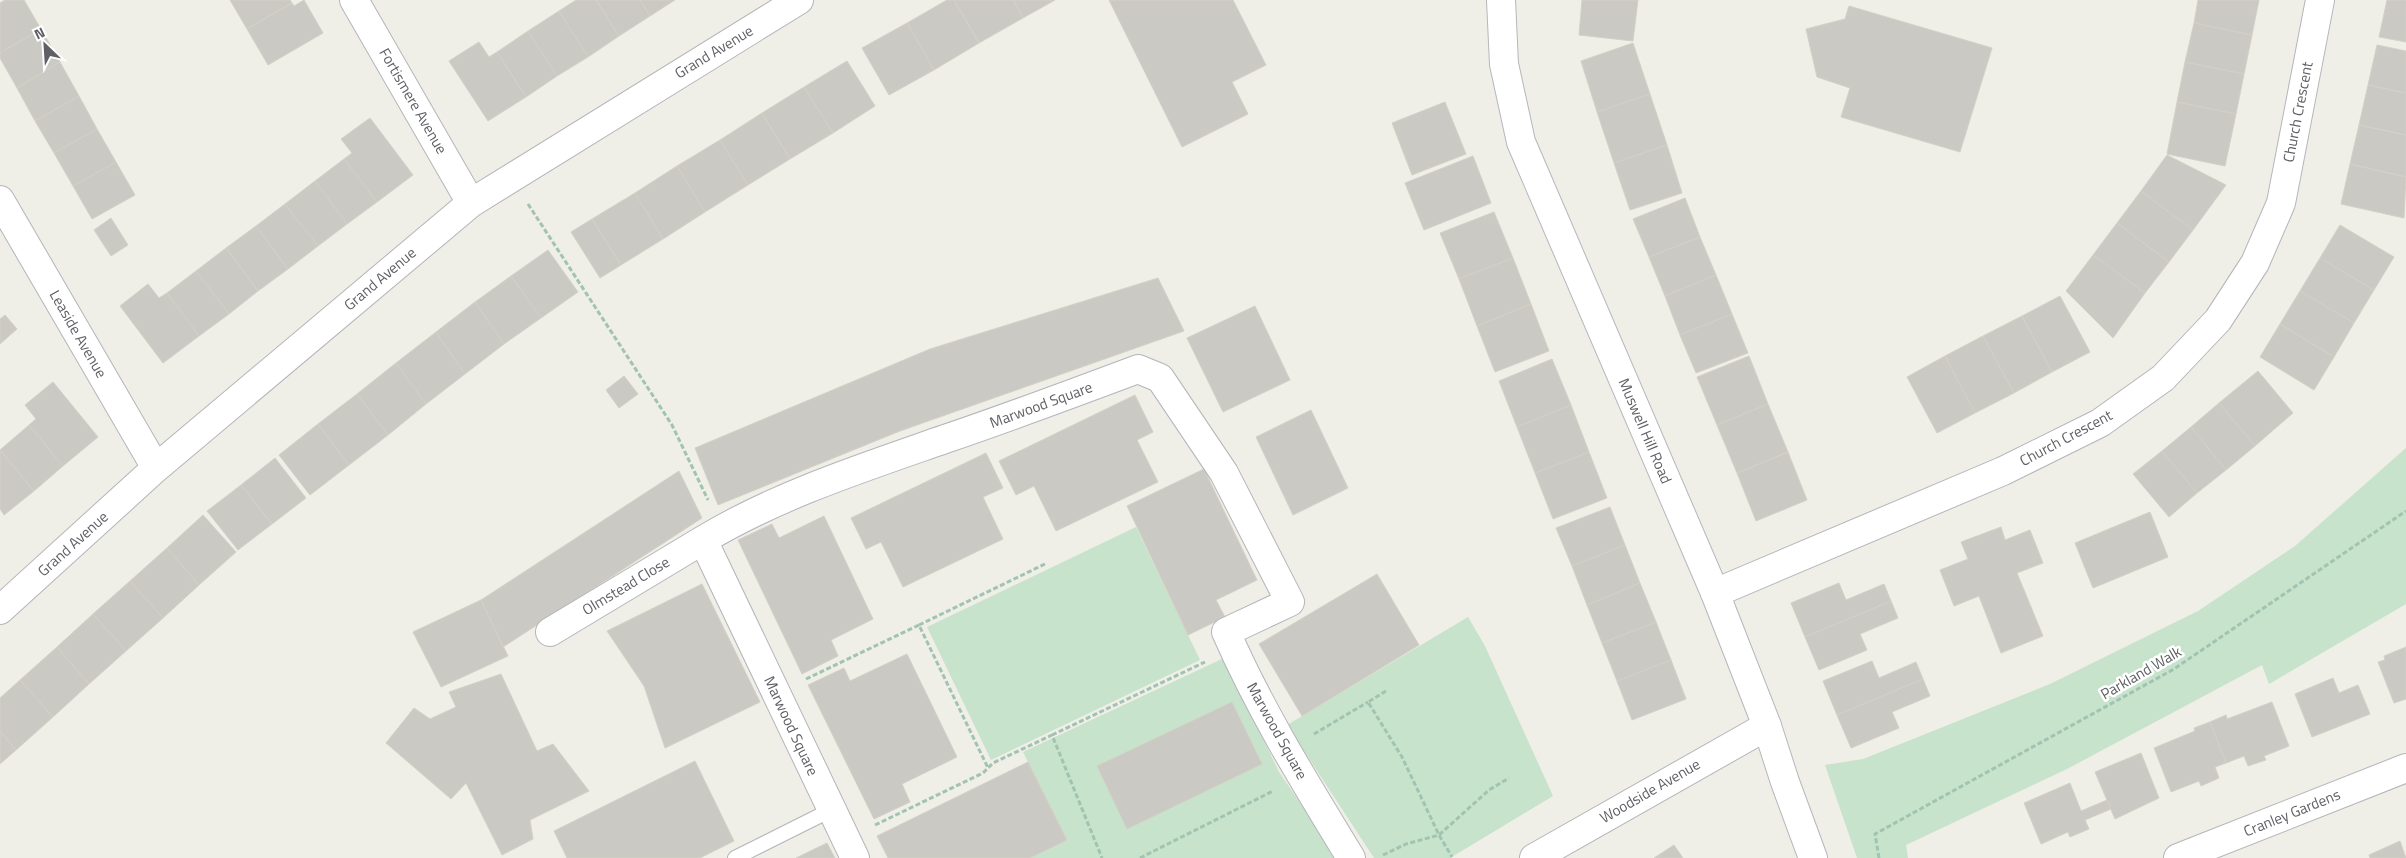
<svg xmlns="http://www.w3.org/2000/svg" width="2406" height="858" font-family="'Titillium Web',sans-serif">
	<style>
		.green { fill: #c7e3cc }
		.building { fill: #cac9c4; stroke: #d3d1c6 }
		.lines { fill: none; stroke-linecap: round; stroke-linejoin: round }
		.service-casing { stroke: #b4b5ba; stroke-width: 16 }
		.minor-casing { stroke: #b4b5ba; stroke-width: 30 }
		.tertiary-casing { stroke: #b4b5ba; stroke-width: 30 }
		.secondary-casing { stroke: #b6b7bc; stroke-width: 30 }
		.path { stroke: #a1c3b1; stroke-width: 3; stroke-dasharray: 5 2.5; stroke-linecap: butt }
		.service { stroke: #fff; stroke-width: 14 }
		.minor { stroke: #fff; stroke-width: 28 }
		.tertiary { stroke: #fff; stroke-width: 28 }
		.secondary { stroke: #fff; stroke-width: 28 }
		.labels { text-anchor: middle; stroke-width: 5; stroke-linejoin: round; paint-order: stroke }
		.street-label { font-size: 15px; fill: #5f6065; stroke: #fff }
	</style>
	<rect width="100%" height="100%" fill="#efeee7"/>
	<!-- green -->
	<path class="green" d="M2406,448V604L2269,684L2262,665L2067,769L1906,845L1908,858H1857L1825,765L1863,759L2050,684L2198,611L2295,546Z
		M1136,527L1200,660L991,760L927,627Z
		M1468,617L1485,646L1553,796L1450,858H1374L1287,725Z
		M1224,658L1279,772L1338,858H1030L1067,840L1023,752Z"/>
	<!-- building -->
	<path class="building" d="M5,0H24L41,29L0,53V3Z
		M230,0H290L292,3L247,29Z
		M304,0L323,33L268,65L247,29L292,3L294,6Z
		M576,0H596L619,36L588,57L559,11Z
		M596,0H640L650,16L619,36Z
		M640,0H675L650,16Z
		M947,0H954L979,43L934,70L907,23Z
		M954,0H1013L1023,18L979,43Z
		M1013,0H1055L1023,18Z
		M1109,0H1233L1266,65L1232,82L1248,114L1182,147Z
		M1582,0H1638L1633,41L1579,35Z
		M2198,0H2259L2252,35L2194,23Z
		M2387,0H2406V42L2379,37Z
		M1849,6L1992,48L1960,152L1841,117L1850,88L1817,77L1806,29L1845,19Z
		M559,11L588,57L557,76L528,31Z
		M907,23L934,70L889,95L862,48Z
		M2194,23L2252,35L2244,74L2185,62Z
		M41,29L60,62L17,88L0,58V53Z
		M528,31L557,76L526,97L497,52Z
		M479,42L489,57L497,52L526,97L488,121L449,61Z
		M1633,43L1650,94L1597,112L1581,61Z
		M2377,45L2406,51V93L2368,85Z
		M847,61L875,106L833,133L804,87Z
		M60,62L79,96L35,121L17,88Z
		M2185,62L2244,74L2236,114L2177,102Z
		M2368,85L2406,93V135L2359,125Z
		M804,87L833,133L790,159L762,113Z
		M1650,94L1667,145L1614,163L1597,112Z
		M79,96L97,129L54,153L35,121Z
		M1445,102L1466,154L1412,175L1392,123Z
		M2177,102L2236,114L2225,166L2167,154Z
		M762,113L790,159L748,185L720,140Z
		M370,118L413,175L377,202L344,159L352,153L341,139Z
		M2359,125L2406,135V177L2350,164Z
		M97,129L116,162L73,186L54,153Z
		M720,140L748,185L705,212L677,166Z
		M1667,145L1682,193L1630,210L1614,163Z
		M2167,155L2226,185L2193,230L2141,191Z
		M1473,156L1491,203L1424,230L1405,183Z
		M344,159L377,202L347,224L315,181Z
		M116,162L135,195L92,219L73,186Z
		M2350,164L2406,177L2404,218L2341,204Z
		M677,166L705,212L663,239L635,193Z
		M315,181L347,224L318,246L285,204Z
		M2141,191L2193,230L2169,262L2117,223Z
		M635,193L663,239L621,265L592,219Z
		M1685,198L1700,237L1649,257L1633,219Z
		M285,204L318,246L288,269L256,226Z
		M1494,212L1513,258L1459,279L1440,233Z
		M111,218L128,245L111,256L94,230Z
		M592,219L621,265L600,278L571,232Z
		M2117,223L2169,262L2145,293L2093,255Z
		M2340,225L2394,257L2374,290L2320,258Z
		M256,226L288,269L258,291L226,248Z
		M1700,237L1716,275L1665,296L1649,257Z
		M226,248L258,291L229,314L196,271Z
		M548,250L578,292L541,318L511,276Z
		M2093,255L2145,293L2113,338L2066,291Z
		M1513,258L1531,304L1477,326L1459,279Z
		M2320,258L2374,290L2354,323L2300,291Z
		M196,271L229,314L199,336L167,293Z
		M1716,275L1732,314L1680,335L1665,296Z
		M511,276L541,318L504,344L475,302Z
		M1158,278L1184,331L900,431L718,505L695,448L930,349Z
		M148,284L159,298L167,293L199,336L163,363L120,306Z
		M2300,291L2354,323L2334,357L2280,324Z
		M2060,296L2090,352L2052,372L2022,316Z
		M475,302L504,344L465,374L436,332Z
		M1531,304L1549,351L1495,372L1477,326Z
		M1255,306L1290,380L1223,412L1187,338Z
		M1732,314L1748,353L1696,373L1680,335Z
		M5,315L17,329L0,344V319Z
		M2022,316L2052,372L2014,393L1983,336Z
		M2280,324L2334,357L2314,390L2260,357Z
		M436,332L465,374L426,404L396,363Z
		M1983,336L2014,393L1975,413L1945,356Z
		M1749,356L1768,404L1717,425L1697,377Z
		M1945,356L1975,413L1937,433L1907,377Z
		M1552,359L1571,405L1517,427L1499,381Z
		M396,363L426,404L388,435L357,394Z
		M2258,371L2293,413L2255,446L2219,403Z
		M624,376L638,394L619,408L606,390Z
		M53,382L98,437L63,466L29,425L36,419L25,405Z
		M357,394L388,435L349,465L318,424Z
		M1135,395L1153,432L1137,440L1158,482L1056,531L1034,486L1016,495L999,461Z
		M2219,403L2255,446L2226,470L2191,427Z
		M1768,404L1788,452L1737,473L1717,425Z
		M1571,405L1589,452L1535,473L1517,427Z
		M1311,410L1348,488L1293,515L1256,437Z
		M318,424L349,465L310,495L279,455Z
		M29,425L63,466L34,491L0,450Z
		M2191,427L2226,470L2197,493L2162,451Z
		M0,450L34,491L4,515L0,509Z
		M2162,451L2197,493L2169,517L2133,474Z
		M1589,452L1607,498L1553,519L1535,473Z
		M1788,452L1807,500L1756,521L1737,473Z
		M986,453L1003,488L983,497L1003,539L903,587L881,542L866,549L851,518Z
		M275,458L306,498L272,524L241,485Z
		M1204,469L1257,580L1216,600L1225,617L1188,635L1127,506Z
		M679,471L702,518L503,647L481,600Z
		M241,485L272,524L238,550L207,511Z
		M1610,507L1625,545L1572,566L1556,528Z
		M2150,512L2168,557L2093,588L2075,543Z
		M203,515L236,552L199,585L167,548Z
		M824,516L873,619L831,640L838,656L802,674L738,540L772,524L779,538Z
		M2001,527L2005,540L2030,530L2043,563L2017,573L2043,636L2001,653L1979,596L1954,606L1940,570L1968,559L1961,542Z
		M1625,545L1640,583L1587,605L1572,566Z
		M167,548L199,585L163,618L130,581Z
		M1377,574L1419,645L1302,716L1259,644Z
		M130,581L163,618L126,651L93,614Z
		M1640,583L1656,622L1602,643L1587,605Z
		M1839,583L1846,600L1884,584L1891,601L1805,637L1791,603Z
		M702,584L760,702L665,748L644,686L607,631Z
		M481,600L508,656L441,687L413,632Z
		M1891,601L1898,618L1860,634L1867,650L1819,670L1805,637Z
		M93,614L126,651L89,684L57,647Z
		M1656,622L1671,660L1617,681L1602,643Z
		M57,647L89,684L53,717L20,680Z
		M2406,647V699L2394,703L2378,662L2385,660L2384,656Z
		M907,654L957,757L902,784L910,802L874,819L808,685L844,668L850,681Z
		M1671,660L1686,699L1632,720L1617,681Z
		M1872,661L1879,678L1916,662L1923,679L1837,715L1823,681Z
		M501,674L537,751L553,744L589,791L530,820L533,839L502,855L466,783L451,799L386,743L414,708L430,719L456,707L449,692Z
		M2333,678L2339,693L2358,685L2370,714L2312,737L2295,694Z
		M1923,679L1930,696L1892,712L1899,728L1851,748L1837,715Z
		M20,680L53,717L16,750L0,731V698Z
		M1232,702L1262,764L1127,829L1097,766Z
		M2272,702L2289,746L2264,756L2266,760L2248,766L2244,756L2226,763L2210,722L2226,715L2227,719Z
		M2210,722L2226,763L2215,767L2219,778L2201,786L2199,781L2171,792L2154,748L2195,731L2194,728Z
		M0,731L16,750L0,764Z
		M2141,753L2159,798L2115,819L2095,772Z
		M695,761L734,841L700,858H567L554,831Z
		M1028,762L1067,840L1030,858H888L877,836Z
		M2070,783L2081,811L2107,800L2111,809L2085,820L2089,829L2070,837L2068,832L2041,844L2024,803Z
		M2400,841L2406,858H2370L2369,855Z
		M827,843L835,858H796Z
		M1674,845L1683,858H1654Z"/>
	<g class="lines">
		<!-- service casing -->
		<g class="service-casing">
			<path id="service" d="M735,858L831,810"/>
		</g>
		<!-- minor casing -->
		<g class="minor-casing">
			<path id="minor" d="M354,0L471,203
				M0,200L156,468
				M1715,593L2003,471L2100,423L2163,378L2218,320L2255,263L2281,203L2320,0
				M0,610L156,468L471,203L799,0
				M550,632L703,540
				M855,858L703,540C778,495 862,468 945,439C1010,417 1074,393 1138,369L1160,378L1224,473L1290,602L1226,632C1261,712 1306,784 1351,858"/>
		</g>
		<!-- tertiary casing -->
		<g class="tertiary-casing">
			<path id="tertiary" d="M1534,858L1767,726
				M2178,858L2406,768"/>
		</g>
		<!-- secondary casing -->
		<g class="secondary-casing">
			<path id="secondary" d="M1501,0L1504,64L1521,142L1715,593L1767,726L1785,782L1813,858"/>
		</g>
		<!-- path -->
		<path class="path" d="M528,204L672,425L708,500
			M919,625L1045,564
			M806,679L919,625L988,768
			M1386,691L1368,702L1402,757L1439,835L1452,857
			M1314,734L1368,702
			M1052,735L1205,662
			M875,825L983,773L993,763L1052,735L1102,858
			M1383,855L1406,844L1439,835L1489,790L1509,778
			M1140,858L1273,791
			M1879,858L1875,834L2174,669L2406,511"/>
		<!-- service -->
		<use href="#service" class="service"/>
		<!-- minor -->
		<use href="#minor" class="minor"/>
		<!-- tertiary -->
		<use href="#tertiary" class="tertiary"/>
		<!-- secondary -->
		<use href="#secondary" class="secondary"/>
	</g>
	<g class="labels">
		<!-- street labels -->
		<g class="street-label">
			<text transform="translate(714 52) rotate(-31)" y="5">Grand Avenue</text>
			<text transform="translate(413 101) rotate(60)" y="5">Fortismere Avenue</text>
			<text transform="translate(2298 112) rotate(-79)" y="5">Church Crescent</text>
			<text transform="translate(380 279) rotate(-40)" y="5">Grand Avenue</text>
			<text transform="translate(78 334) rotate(60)" y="5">Leaside Avenue</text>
			<text transform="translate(1041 405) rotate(-20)" y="5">Marwood Square</text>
			<text transform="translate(1645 431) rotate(67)" y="5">Muswell Hill Road</text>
			<text transform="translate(2066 438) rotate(-28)" y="5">Church Crescent</text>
			<text transform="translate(73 544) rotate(-42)" y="5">Grand Avenue</text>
			<text transform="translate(626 586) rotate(-31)" y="5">Olmstead Close</text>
			<text transform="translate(2141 673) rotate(-30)" y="5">Parkland Walk</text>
			<text transform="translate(791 726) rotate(65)" y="5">Marwood Square</text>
			<text transform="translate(1277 731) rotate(61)" y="5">Marwood Square</text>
			<text transform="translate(1650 791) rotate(-30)" y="5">Woodside Avenue</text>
			<text transform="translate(2292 813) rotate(-22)" y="5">Cranley Gardens</text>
		</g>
	</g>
	<!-- north arrow -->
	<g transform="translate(45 45) rotate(335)" stroke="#ffffff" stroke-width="4" paint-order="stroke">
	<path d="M0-4L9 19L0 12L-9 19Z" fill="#5f6065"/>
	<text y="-8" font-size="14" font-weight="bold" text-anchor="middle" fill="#5f6065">N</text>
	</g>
</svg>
